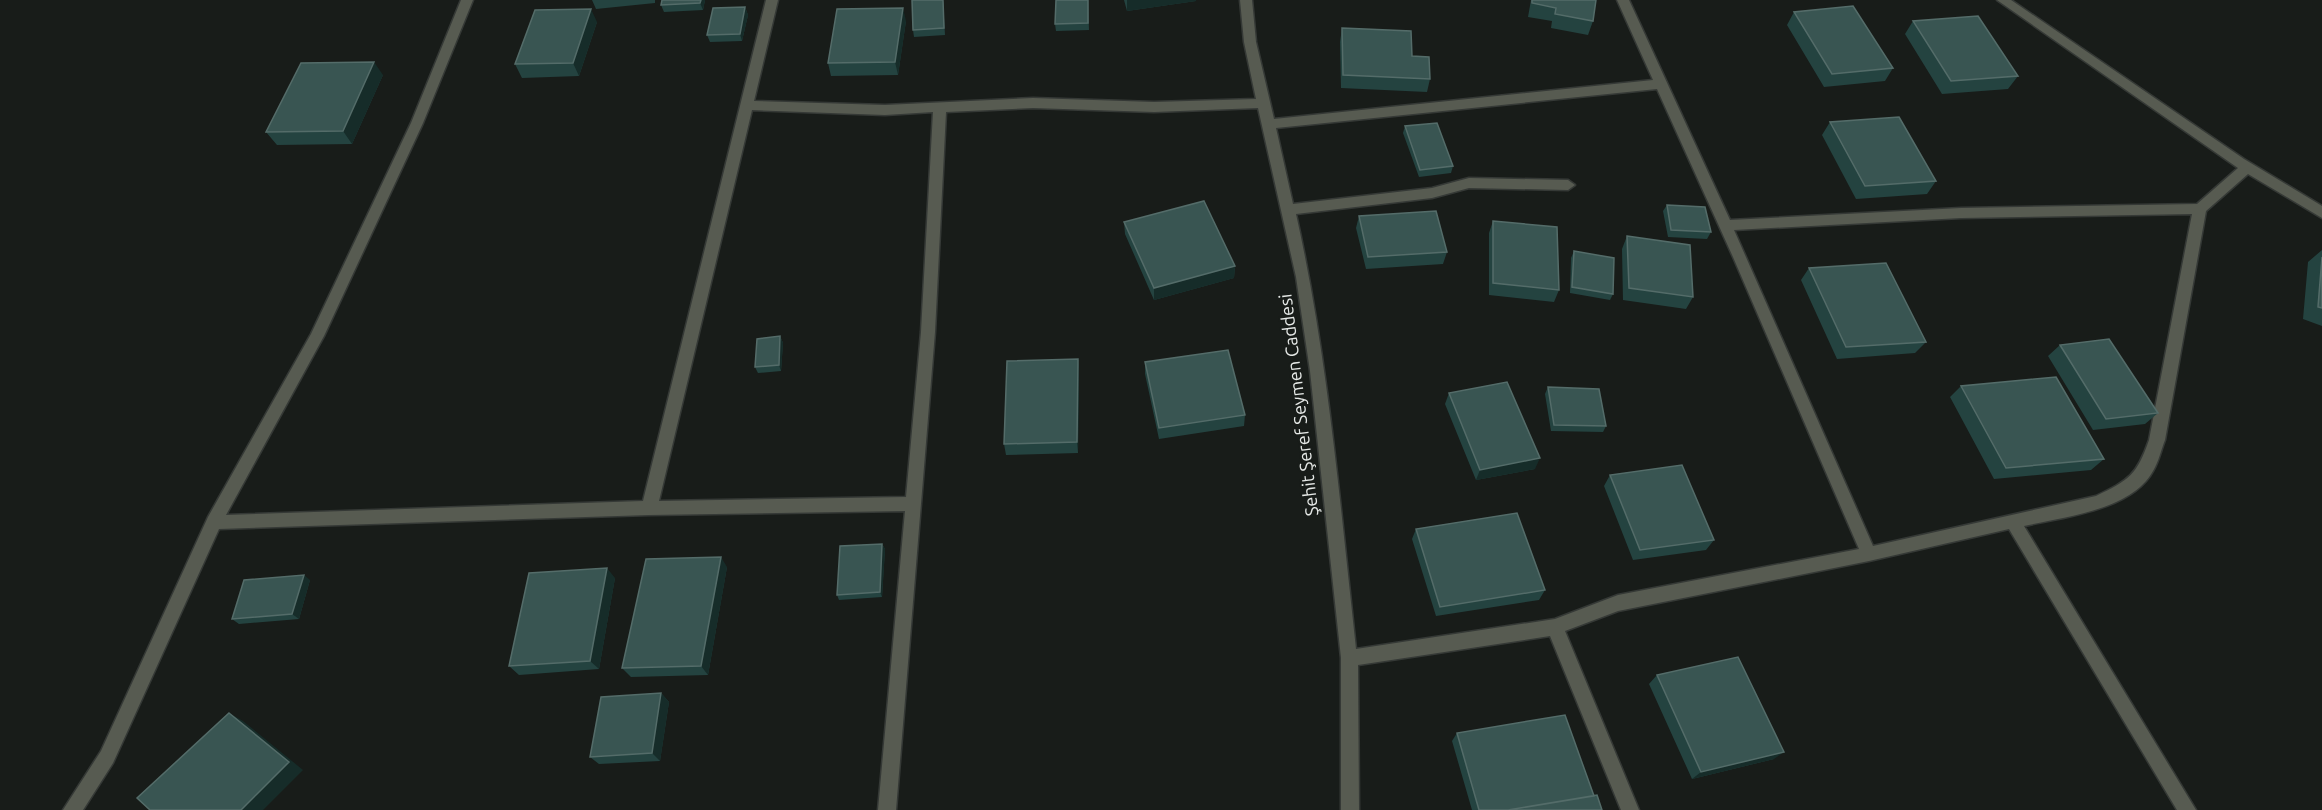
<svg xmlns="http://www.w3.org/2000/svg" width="2322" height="810" font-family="Ubuntu,sans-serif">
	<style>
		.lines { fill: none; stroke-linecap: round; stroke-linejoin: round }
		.minor-casing { stroke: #353936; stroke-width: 3 }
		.minor { fill: #575b51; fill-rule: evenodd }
		.wall { fill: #244340 }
		.shaded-wall { fill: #162c29 }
		.building { fill: #395552; stroke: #546c69; stroke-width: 1.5 }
		.labels { text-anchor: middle; stroke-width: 4.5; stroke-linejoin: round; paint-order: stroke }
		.street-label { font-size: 18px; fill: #e6e9e7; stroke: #181c19 }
	</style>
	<rect width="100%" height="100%" fill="#181c19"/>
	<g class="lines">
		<!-- minor casing -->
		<g class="minor-casing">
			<path id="minor" d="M461,0H473L423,123L324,336L226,515L643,501L766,0H778L754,101L885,105L1033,98L1154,102L1256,99L1244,42L1240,0H1252L1256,42L1274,119L1653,80L1617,0H1629L1730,220L1961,208L2197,204L2238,168L1997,0H2011L2244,159L2322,206V218L2248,174L2206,211L2165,440C2161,450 2159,461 2153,471C2132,510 2064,517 2024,526L2196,810H2177L2009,529L1869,561L1618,611L1565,631L1639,810H1621L1550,636L1358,665L1359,810H1341V658L1310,371L1296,277L1258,108L1154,112L1033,108L946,112L935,332L896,810H878L905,511L649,515L219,529L113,763L83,810H63L101,751L208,517L311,334L411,123ZM1657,89L1733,257L1859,549L1618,595L1555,619L1356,649C1340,504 1328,357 1296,214L1432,198L1469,188L1568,190L1575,185L1568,180L1469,178L1432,188L1293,204L1276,128ZM752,110L885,115L933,112L921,332L906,497L659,501ZM2192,214L2149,440C2137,475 2129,480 2096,496L1873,546L1734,230L1961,218Z"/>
		</g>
		<!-- minor -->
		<use href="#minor" class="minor"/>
	</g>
	<!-- wall -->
	<path class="wall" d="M592,0H655V3L596,9Z
		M662,0H705L703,10L664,12L661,5Z
		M912,0H943L945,35L914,37L913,30Z
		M1088,0L1089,30L1056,31L1055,24Z
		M1124,0H1196V1L1127,11Z
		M1531,0H1596L1593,21L1588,35L1551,28L1552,21L1528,17Z
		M745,7L748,15L742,41L710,42L707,35Z
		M1794,12L1893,68L1885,81L1824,87L1787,25Z
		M906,21L898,75L831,76L828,63Z
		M1913,21L2018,76L2008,89L1942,94L1905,34Z
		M597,22L579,76L522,78L515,64Z
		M1342,28L1412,56L1430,79L1427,92L1341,88L1340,42Z
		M383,75L352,144L277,145L266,132Z
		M1830,122L1936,181L1927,194L1856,199L1822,135Z
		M1405,126L1453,166L1451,173L1419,177L1403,133Z
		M1667,205L1711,232L1707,239L1668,237L1663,211Z
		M1359,216L1447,252L1443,264L1366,269L1356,228Z
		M1493,221L1559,290L1554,302L1489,295V233Z
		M1124,222L1235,266L1234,278L1154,300L1125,234Z
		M1627,236L1693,297L1686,309L1623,300L1622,249Z
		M2322,250V326L2303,319L2308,262Z
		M1574,251L1613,294L1610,300L1570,293L1571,258Z
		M1809,268L1926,342L1915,353L1837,359L1801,280Z
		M780,336L783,343L781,371L758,373L755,367Z
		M2060,345L2158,413L2145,424L2093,430L2048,356Z
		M1078,359L1079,370L1078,453L1006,455L1004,444Z
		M1145,362L1245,415L1244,426L1159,439L1145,374Z
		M1961,386L2104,459L2091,470L1994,479L1950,397Z
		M1548,387L1606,426L1603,432L1551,431L1545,394Z
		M1449,393L1535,469L1476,480L1445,404Z
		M1610,475L1714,540L1706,550L1633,560L1604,486Z
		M1416,529L1545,590L1539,600L1436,616L1412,539Z
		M882,544L885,549L882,597L839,600L837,595Z
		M727,567L708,675L631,677L622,668Z
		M615,578L599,669L519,675L509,666Z
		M310,580L299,619L239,624L232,619Z
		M1657,675L1774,759L1692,779L1649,684Z
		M661,693L669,702L660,761L599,764L590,757Z
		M1457,733L1594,796L1602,810H1472L1452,741Z"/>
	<!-- shaded-wall -->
	<path class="shaded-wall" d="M701,0H705L703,10L700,3Z
		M1127,0H1196V1L1127,11Z
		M745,7L748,15L742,41L740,34Z
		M903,8L906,21L898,75L895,62Z
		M591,9L597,22L579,76L573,63Z
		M374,62L383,75L352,144L343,131Z
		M1235,266L1234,278L1154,300V288Z
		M780,336L783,343L781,371L779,365Z
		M1078,359L1079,370L1078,453L1077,442Z
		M1540,458L1535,469L1476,480L1480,470Z
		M882,544L885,549L882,597L880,592Z
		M721,557L727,567L708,675L701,666Z
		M607,568L615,578L599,669L590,661Z
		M304,575L310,580L299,619L292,614Z
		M661,693L669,702L660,761L652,753Z
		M229,713L243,721L303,770L263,810H241Z
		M1784,752L1774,759L1692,779L1701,772Z"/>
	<!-- building -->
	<path class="building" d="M662,0H701L700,3L661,5Z
		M912,0H943L944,28L913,30Z
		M1056,0H1088V23L1055,24Z
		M1532,0H1596L1593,21L1555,14L1556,8L1532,3Z
		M1853,6L1893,68L1832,74L1794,12Z
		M745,7L740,34L707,35L713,8Z
		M903,8L895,62L828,63L837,9Z
		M591,9L573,63L515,64L535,10Z
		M1978,16L2018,76L1951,81L1913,21Z
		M1342,28L1411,31L1412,56L1429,57L1430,79L1343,75Z
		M374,62L343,131L266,132L301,63Z
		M1899,117L1936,181L1865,186L1830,122Z
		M1437,123L1453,166L1420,170L1405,126Z
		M1204,201L1235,266L1154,288L1124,222Z
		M1667,205L1705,207L1711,232L1671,230Z
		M1436,211L1447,252L1368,257L1359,216Z
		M1493,221L1557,227L1559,290L1493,283Z
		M1627,236L1690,245L1693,297L1629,288Z
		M1574,251L1614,258L1613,294L1572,287Z
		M2322,257V308L2318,307Z
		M1886,263L1926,342L1846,347L1809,268Z
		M780,336L779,365L755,367L757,339Z
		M2109,339L2158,413L2106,419L2060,345Z
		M1228,350L1245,415L1159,428L1145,362Z
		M1078,359L1077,442L1004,444L1007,361Z
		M2056,377L2104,459L2006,468L1961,386Z
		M1507,382L1540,458L1480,470L1449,393Z
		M1548,387L1599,389L1606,426L1554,425Z
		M1682,465L1714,540L1640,550L1610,475Z
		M1517,513L1545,590L1440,607L1416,529Z
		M882,544L880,592L837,595L840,546Z
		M721,557L701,666L622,668L646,559Z
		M607,568L590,661L509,666L529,573Z
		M304,575L292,614L232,619L244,580Z
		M1738,657L1784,752L1701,772L1657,675Z
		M661,693L652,753L590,757L601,697Z
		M229,713L289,762L241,810H150L137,798Z
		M1565,715L1594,796L1508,810H1479L1457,733Z
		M1597,795L1602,810H1508Z"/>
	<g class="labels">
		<!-- street labels -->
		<g class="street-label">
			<text transform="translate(1299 405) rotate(-97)" y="6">Şehit Şeref Seymen Caddesi</text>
		</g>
	</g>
</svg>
